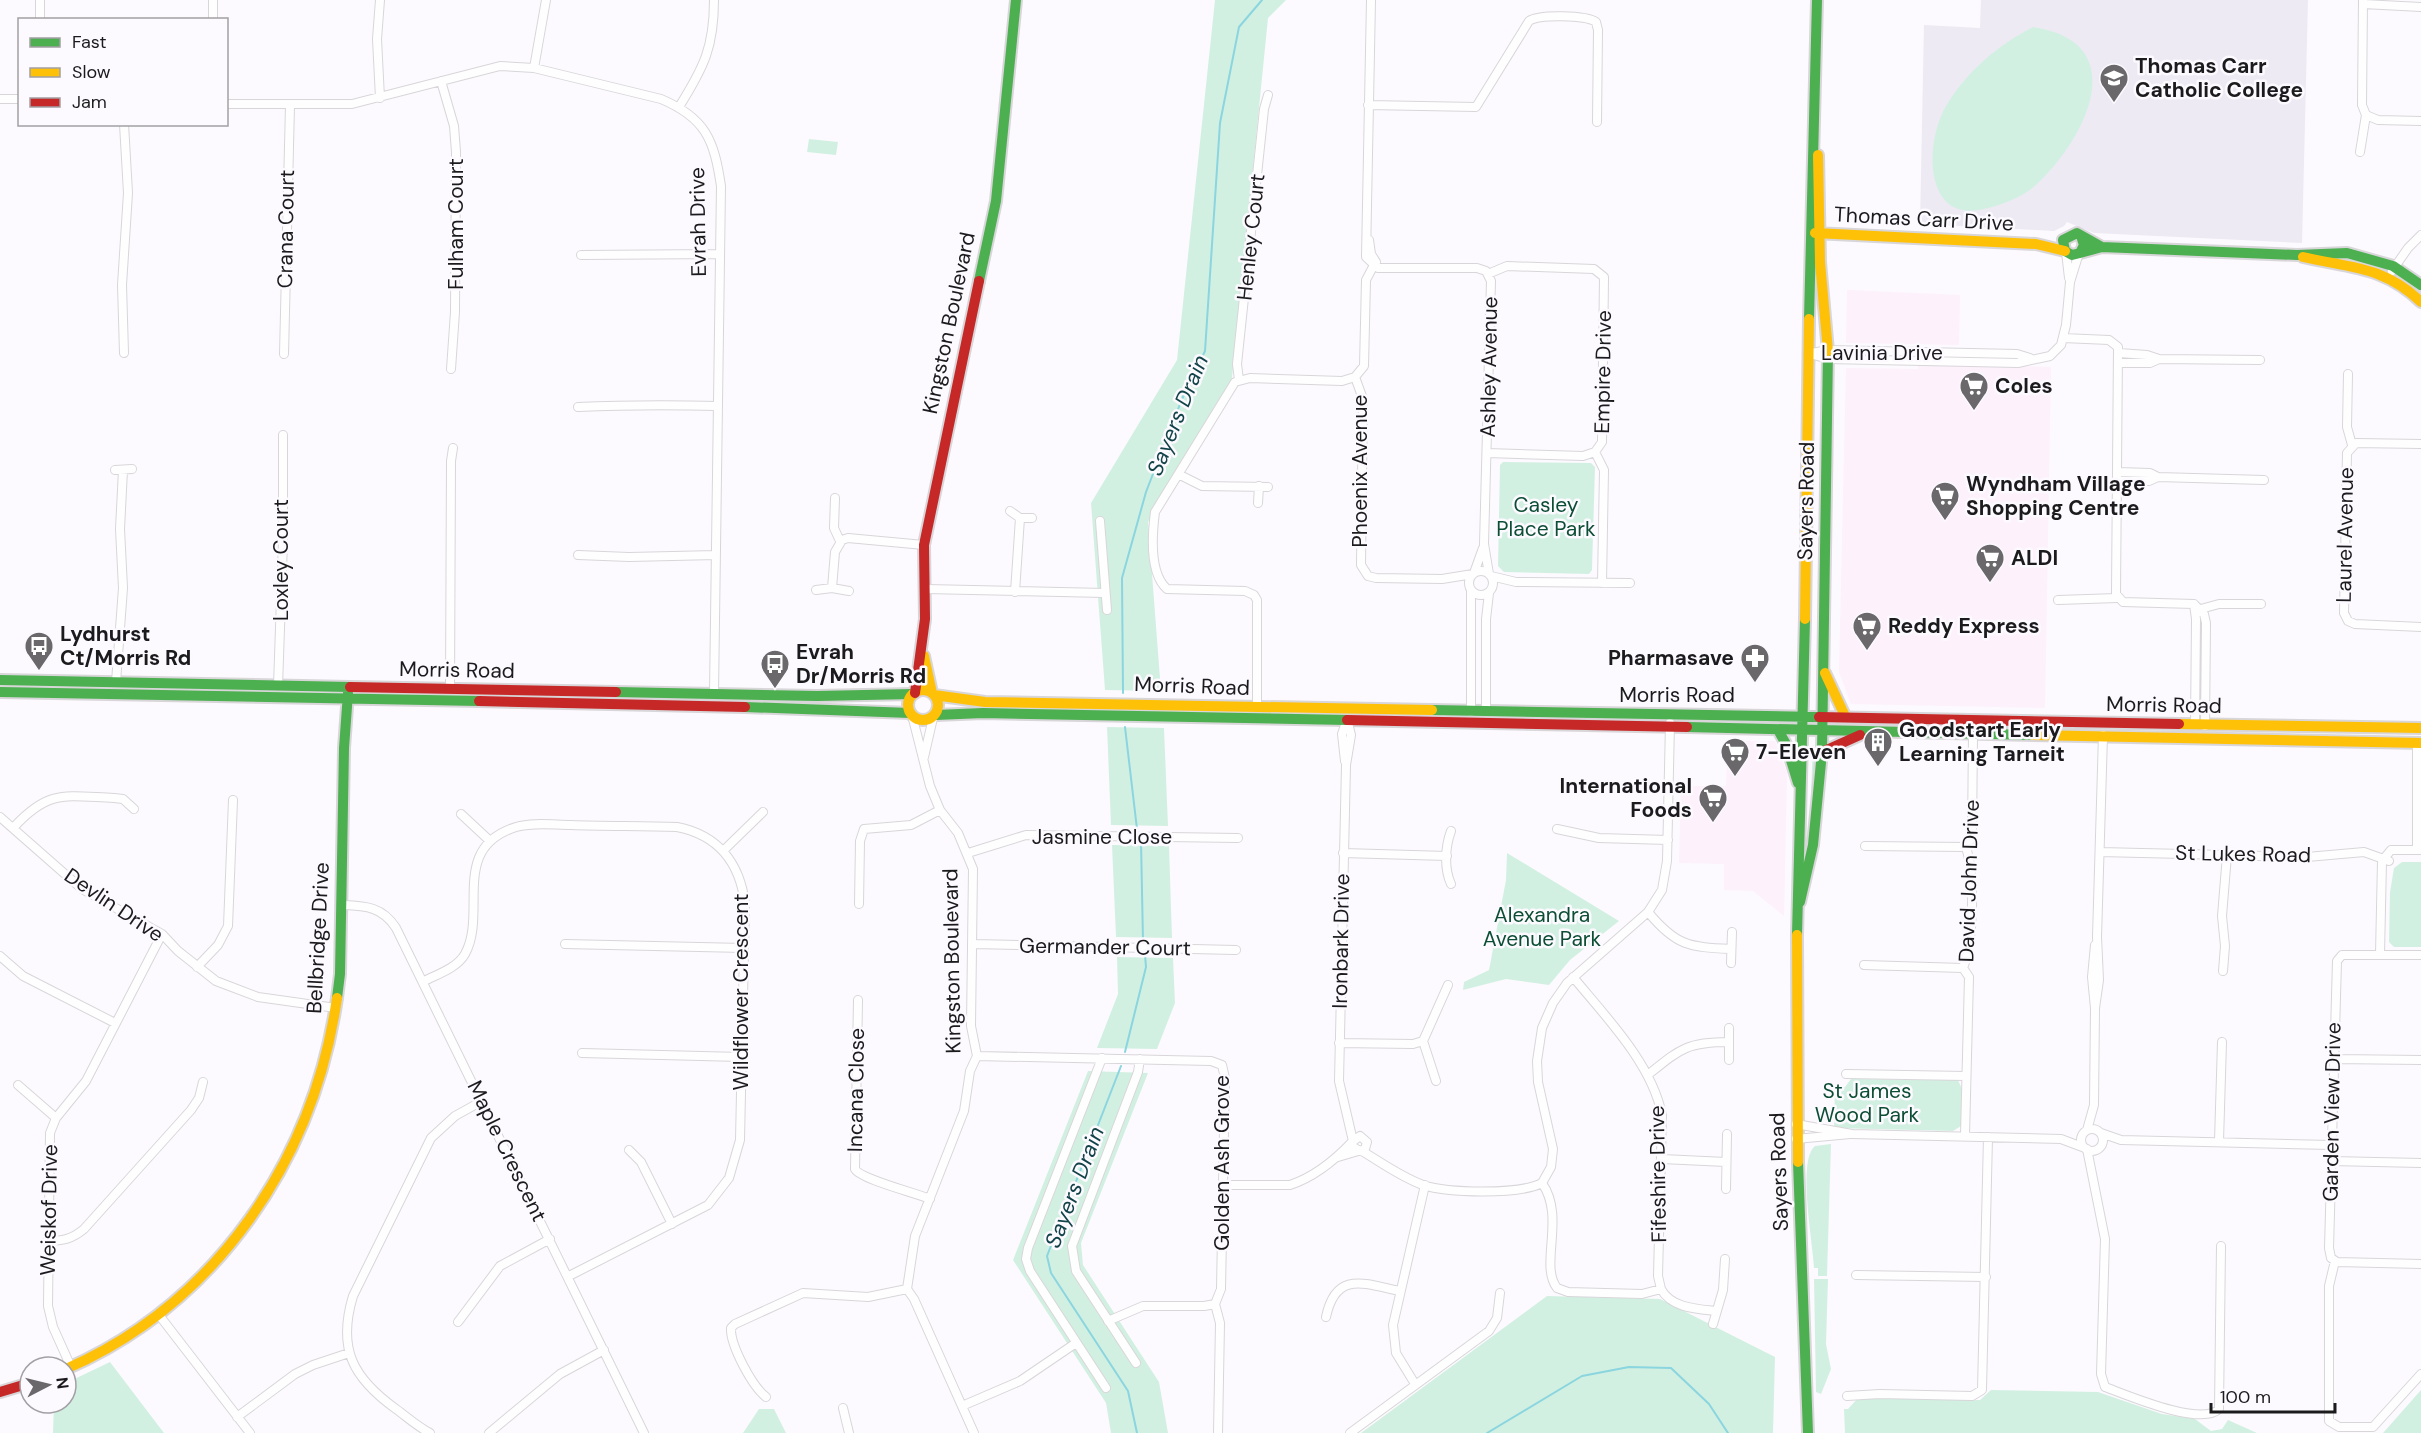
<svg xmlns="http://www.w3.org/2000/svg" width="2421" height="1433" font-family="'DM Sans',sans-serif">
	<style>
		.commercial { fill: #fdf1fc }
		.education { fill: #edeaf4 }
		.green { fill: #d2f0e1 }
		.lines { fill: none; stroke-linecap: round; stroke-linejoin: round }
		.stream { stroke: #8ad5df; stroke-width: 2 }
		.street-casing { stroke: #d8d6d9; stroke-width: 10 }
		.fast-casing { stroke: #d8d6d9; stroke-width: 14 }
		.slow-casing { stroke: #d8d6d9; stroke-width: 14 }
		.jam-casing { stroke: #d8d6d9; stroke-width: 14 }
		.street { stroke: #fffeff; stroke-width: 8 }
		.fast { stroke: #4caf50; stroke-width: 10 }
		.slow { stroke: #ffc107; stroke-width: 10 }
		.jam { stroke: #c62828; stroke-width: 10 }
		.labels { text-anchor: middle; stroke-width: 5; stroke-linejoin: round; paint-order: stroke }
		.poi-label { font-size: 21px; font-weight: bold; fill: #1b1a1c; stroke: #fcf9ff; text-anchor: start }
		.street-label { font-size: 21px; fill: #1b1a1c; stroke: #fcf9ff }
		.park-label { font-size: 21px; fill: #0b4e33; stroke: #fcf9ff }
		.water-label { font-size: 22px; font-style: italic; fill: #114348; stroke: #fcf9ff }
	</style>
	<rect width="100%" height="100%" fill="#fcfafe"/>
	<!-- commercial -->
	<path class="commercial" d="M1847,290L1960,295L1959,345L1846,343Z
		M1918,364L2051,367L2045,708L1851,704L1839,672L1846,368L1918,369Z
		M1728,741H1775L1787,773L1784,916L1753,891L1724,890V864L1679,863L1681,786H1726Z"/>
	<!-- education -->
	<path class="education" d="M1981,0H2308L2302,243L2094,233L2067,222L2064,226L2054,231L1920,224L1924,25L1980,28Z"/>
	<!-- green -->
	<path class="green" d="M1215,0H1286L1268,18L1232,378L1148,522L1161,691L1105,690L1091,503L1177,360Z
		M2033,27C2132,42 2088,134 2040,181C2027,195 2007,203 1988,208C1923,227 1924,143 1946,106C1967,71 1998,45 2033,27Z
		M809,139L838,142L836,155L807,152Z
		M1503,462L1591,463L1595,467L1592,570L1589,574L1504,572L1498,566L1500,465Z
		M1107,727L1164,728L1168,826L1111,825Z
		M1813,745L1816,748L1814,802L1805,861L1810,817Z
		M1112,845L1169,846L1172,938L1116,937Z
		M1507,853L1619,921L1570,960L1549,985L1506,979L1463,990L1464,982L1489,970L1506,880Z
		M2402,862H2421V947H2394L2389,942L2390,892L2394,868Z
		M1117,957L1173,958L1175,1003L1157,1049L1097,1048L1118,994Z
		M1088,1071L1148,1073L1081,1243L1083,1265L1159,1382L1168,1433H1111L1106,1403L1013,1260Z
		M1851,1079L1958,1080L1962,1089L1961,1126L1953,1131L1834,1128L1835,1087H1845Z
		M1831,1144L1827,1276H1818V1268H1814C1813,1243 1797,1160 1815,1146Z
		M1814,1279H1828L1826,1344L1831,1369L1821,1394L1816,1392Z
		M1547,1296L1660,1299L1775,1357L1773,1433H1361Z
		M110,1362L164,1433H53L54,1403H66V1383Z
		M1991,1390L2098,1392L2162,1414L2195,1419L2211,1431L2222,1429L2228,1420L2257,1433H1845L1844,1409H1848L1858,1398L1980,1400Z
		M2421,1390V1433H2383Z
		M759,1409H774L786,1433H743Z"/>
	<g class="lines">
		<!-- stream -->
		<path class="stream" d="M1123,693L1122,578L1146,492L1182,399L1205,351L1220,123L1239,27L1262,0
			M1125,727L1137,829
			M1141,841L1143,941
			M1125,1052L1146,967L1145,955
			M1121,1066L1047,1256L1051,1273L1128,1391L1137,1433
			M1487,1433L1582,1376L1629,1367L1671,1368L1709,1404L1728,1433"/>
		<!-- street casing -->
		<g class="street-casing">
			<path id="street" d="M1371,0L1366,257L1378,268H1477L1486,271L1491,281L1484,544L1489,574
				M2363,4L2421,7
				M40,20V0
				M213,20V0
				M534,68L546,0
				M441,81L454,126L456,152L455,312L451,369
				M380,98L377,39L380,0
				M0,99H20
				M226,104H352L500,66L534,68L661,99C706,118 714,140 721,186L714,693
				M1368,105L1476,107L1529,21C1539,14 1586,15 1596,22L1598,30L1597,122
				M679,107C704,67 714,47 714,0
				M2366,115L2378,120L2421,121
				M2360,152L2366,115L2362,105L2363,0
				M1369,240L1371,254L1376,262
				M2066,252L2069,278
				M581,255L719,254
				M1375,263L1366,280L1364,366L1355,377L1363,399L1361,565L1368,576L1376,578L1442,579L1473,574
				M2392,271L2408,248L2421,235
				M1488,274L1507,266L1594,269L1604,277L1602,442L1595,452L1604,470L1602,583
				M2063,338L2109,340L2118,347L2116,594L2123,602L2194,604L2204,614L2206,623L2205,726
				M124,353L122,285L128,193L124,124
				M1812,353L1828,350L2017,354L2030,358
				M2119,353L2147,355L2159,359
				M284,354L290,105
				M1810,354L1828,359L2018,363L2050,356L2061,345L2066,325L2070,282L2079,253
				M2119,363H2150L2159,359L2260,360
				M2348,374L2347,427L2352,445
				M1239,380L1237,364L1264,109L1268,95
				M578,407C625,405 671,405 718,406
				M2421,444L2356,443L2347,453L2344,613L2348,621L2355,624L2421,627
				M1487,453L1583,456L1595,452
				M115,470L132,469
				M2118,472L2150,473L2158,477
				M1180,475L1202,486L1268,487
				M2118,481H2149L2158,477L2264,480
				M835,498L834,528L840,541
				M1258,503L1259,486
				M1010,511L1020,518H1032
				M1100,521L1107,610
				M578,555L629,557L716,555
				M1469 583a12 12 0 1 1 24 0a12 12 0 1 1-24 0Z
				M1474,573L1483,548
				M1491,576L1516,582L1630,583
				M832,588L835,552L842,540L848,538L924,545
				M926,589L1105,593
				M816,590L832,588L849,591
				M1015,592L1020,518
				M2058,600L2117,598
				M2194,604L2196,619L2195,725
				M2197,610L2219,604H2261
				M116,682L123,588L120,529L123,470
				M278,686L283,541V435
				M450,689L451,461L453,448
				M1257,707V600L1254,595L1245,591L1167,589C1149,573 1152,535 1155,512L1235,382L1250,378L1342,381L1355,377
				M1471,712V591
				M1486,712V619L1489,593
				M912,715L930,786L940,810L958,833L973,869L971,1026L977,1056L970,1071L964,1111L915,1236L907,1289L914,1299L974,1433
				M1347,719L1351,735L1346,765L1339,1081L1353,1141
				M1670,723L1667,861L1662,890L1648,912L1567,983L1553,1003L1542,1028L1537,1061L1538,1082L1553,1149L1551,1167L1542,1183C1566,1217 1539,1265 1557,1288L1568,1292L1642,1294L1661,1289C1671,1308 1697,1309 1716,1311
				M924,757L933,718
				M1345,761L1342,734L1347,719
				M461,814L490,841
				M0,817L82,889L162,934L178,951L216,981L258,997L336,1008
				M14,827C49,789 65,796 114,798L123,799L134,809
				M1557,829L1599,838L1668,840
				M1865,846L1966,847
				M724,850L763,812
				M2417,850V742
				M2100,852L2307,857L2364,852L2389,861
				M968,853L1026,835L1238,838
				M1343,853L1447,856
				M1451,884C1444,869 1445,847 1451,831
				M859,904L860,841L864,829L911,825L940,810
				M341,905C365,906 382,906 396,928L644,1433
				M1648,912C1676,946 1689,947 1731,949
				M565,944L744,948
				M974,944L1236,950
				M2380,954L2382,861L2391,850H2421
				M2421,955H2342L2337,961L2329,1248L2331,1258L2337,1262L2421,1264
				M0,956L23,976L115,1023
				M1731,963L1732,932
				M1864,965L1963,968
				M197,967L218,945L228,926L233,800
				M2223,971L2225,946L2222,916L2227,855
				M1573,977C1606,1017 1652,1064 1662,1115L1658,1276L1661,1289
				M424,981C438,974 457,968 465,954C488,912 449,848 516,827C533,822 554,825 571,825C606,826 641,826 677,827C718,835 740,863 745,904L740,1140L729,1178L708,1205L569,1276
				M858,1000L855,1169C860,1179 916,1193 930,1199
				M2095,1008L2099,980L2097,937L2103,735
				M1423,1041L1436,1081
				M1339,1043L1413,1044L1423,1041L1448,985
				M582,1053L741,1057
				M977,1056L1211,1061L1222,1065L1225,1078L1221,1289L1215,1304L1220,1323L1218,1433
				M1102,1058L1028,1248L1026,1259L1030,1271L1106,1388
				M2334,1059L2421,1060
				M1729,1060V1028
				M1649,1074C1680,1049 1687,1042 1729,1042
				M1846,1074L1966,1076
				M18,1085L56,1118
				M1796,1124L1852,1134L2061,1139L2085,1148
				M2081 1140a11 11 0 1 1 22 0a11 11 0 1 1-22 0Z
				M2087,1130L2094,1105L2095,1008L2092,977L2095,945
				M2101,1133L2121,1140L2331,1145
				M1965,1135L1969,977L1963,968C1974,940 1975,876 1966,847L1972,836L1973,734
				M1796,1139L1850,1134
				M2219,1141L2222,1042
				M2087,1149L2105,1239L2101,1374L2105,1387C2127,1395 2201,1427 2219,1409L2221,1246
				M629,1150L641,1162L672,1224
				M1362,1151C1382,1163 1401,1177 1423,1185C1447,1193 1519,1195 1542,1183
				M1338,1157L1365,1149L1367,1142L1360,1136L1352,1142L1353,1147L1360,1151
				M1662,1159L1726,1162
				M2331,1161L2421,1163
				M1224,1185H1290C1314,1177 1335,1160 1352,1142
				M1726,1189L1727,1134
				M47,1241C63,1241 72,1239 84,1229L191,1110L199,1098L203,1082
				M2335,1261L2329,1286V1421L2339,1427H2373L2421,1374
				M1856,1275L1986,1277
				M159,1315L250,1433
				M1326,1317C1336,1270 1365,1284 1400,1291
				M1108,1321L1143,1306H1204L1215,1304
				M458,1322L500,1266L550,1239
				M1713,1324L1723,1290L1725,1259
				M1136,1363L1076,1271L1072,1246L1138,1072L1140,1059
				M71,1367L53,1327L48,1306L50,1133L56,1118L86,1081L162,934
				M1415,1384L1396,1353L1393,1325L1425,1185
				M1847,1396L1880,1394L1972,1396L1982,1390L1988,1137
				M766,1397C752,1386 730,1345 731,1328L735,1324L803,1293L868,1297L907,1289
				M962,1406L1020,1381L1076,1343
				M843,1408L849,1433
				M237,1417L295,1374L313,1365L349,1353
				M430,1433C418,1427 407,1417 396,1409C353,1378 337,1349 353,1296L431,1138L455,1116L482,1101
				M489,1433L560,1374L604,1350
				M1350,1433L1489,1331L1497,1318L1500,1293"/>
		</g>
		<!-- fast casing -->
		<g class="fast-casing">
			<path id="fast" d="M2081,236L2084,245L2080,253L2072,255L2065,251L2063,240L2077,233L2102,247
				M2080,253L2102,247L2297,255L2347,253L2393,266L2421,285
				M979,281L996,201L1016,0
				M1809,319L1817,0
				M0,680L350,687
				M0,692L479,701
				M616,692L817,696L913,694
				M745,707L910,713
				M1432,710L1819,717
				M936,715L983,713L1347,720
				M1687,727L2033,735
				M1778,730L1786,744L1798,783
				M1800,902L1813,845L1822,752L1828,351
				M1797,935L1805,619
				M337,998L340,974L344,748L348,693
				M1798,1162L1808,1433"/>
		</g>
		<!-- slow casing -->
		<g class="slow-casing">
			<path id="slow" d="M1818,155L1820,262L1828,351
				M1815,233L2036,244L2065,251
				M2303,257C2350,268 2384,266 2421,302
				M1805,619L1809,319
				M924,656L932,693
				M1825,673L1845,716
				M908 705a15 15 0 1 1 30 0a15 15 0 1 1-30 0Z
				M934,695L985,702L1432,710
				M2179,724L2421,728
				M2033,735L2421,743
				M1797,935L1798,1162
				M66,1369C217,1303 314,1159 337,998"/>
		</g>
		<!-- jam casing -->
		<g class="jam-casing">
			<path id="jam" d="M350,687L616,692
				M915,693L925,619L924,545L979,281
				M479,701L745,707
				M1819,717L2179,724
				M1347,720L1687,727
				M1822,752L1860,735
				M0,1392L30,1383"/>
		</g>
		<!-- street -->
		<use href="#street" class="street"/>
		<!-- fast -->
		<use href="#fast" class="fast"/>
		<!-- slow -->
		<use href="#slow" class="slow"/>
		<!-- jam -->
		<use href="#jam" class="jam"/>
	</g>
	<!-- icons -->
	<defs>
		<g id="school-pin" transform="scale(1.5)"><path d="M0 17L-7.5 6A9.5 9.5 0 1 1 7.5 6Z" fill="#6a686b" stroke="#fcf9ff"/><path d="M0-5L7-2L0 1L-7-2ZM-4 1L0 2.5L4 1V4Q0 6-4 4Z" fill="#fff"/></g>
		<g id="supermarket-pin" transform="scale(1.5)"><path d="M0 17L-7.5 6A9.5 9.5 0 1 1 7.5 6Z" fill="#6a686b" stroke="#fcf9ff"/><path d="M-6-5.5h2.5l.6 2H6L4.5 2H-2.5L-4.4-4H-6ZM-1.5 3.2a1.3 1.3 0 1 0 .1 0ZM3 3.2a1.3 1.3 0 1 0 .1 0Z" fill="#fff"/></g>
		<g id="bus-pin" transform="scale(1.5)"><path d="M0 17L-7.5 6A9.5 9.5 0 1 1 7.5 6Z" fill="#6a686b" stroke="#fcf9ff"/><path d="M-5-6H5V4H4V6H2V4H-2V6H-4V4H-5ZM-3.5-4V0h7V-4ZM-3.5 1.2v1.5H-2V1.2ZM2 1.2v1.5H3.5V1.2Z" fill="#fff"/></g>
		<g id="pharmacy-pin" transform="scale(1.5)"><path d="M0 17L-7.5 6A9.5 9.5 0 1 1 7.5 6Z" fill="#6a686b" stroke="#fcf9ff"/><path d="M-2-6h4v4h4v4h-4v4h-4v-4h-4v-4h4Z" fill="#fff"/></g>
		<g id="building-pin" transform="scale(1.5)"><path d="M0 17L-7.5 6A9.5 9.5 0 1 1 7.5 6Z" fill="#6a686b" stroke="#fcf9ff"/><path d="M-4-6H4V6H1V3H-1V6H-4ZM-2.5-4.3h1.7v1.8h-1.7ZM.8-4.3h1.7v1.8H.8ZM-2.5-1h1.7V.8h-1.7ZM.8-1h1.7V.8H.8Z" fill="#fff"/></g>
	</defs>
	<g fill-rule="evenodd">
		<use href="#school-pin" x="2114" y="78"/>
		<use href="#supermarket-pin" x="1974" y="386"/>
		<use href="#supermarket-pin" x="1945" y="496"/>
		<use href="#supermarket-pin" x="1990" y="558"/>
		<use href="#supermarket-pin" x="1867" y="626"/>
		<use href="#bus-pin" x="39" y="646"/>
		<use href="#pharmacy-pin" x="1755" y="658"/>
		<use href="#bus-pin" x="775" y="664"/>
		<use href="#building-pin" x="1878" y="742"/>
		<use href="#supermarket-pin" x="1735" y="752"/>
		<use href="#supermarket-pin" x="1713" y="798"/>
	</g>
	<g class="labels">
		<!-- poi labels -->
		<g class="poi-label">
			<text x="2135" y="73">Thomas Carr<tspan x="2135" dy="24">Catholic College</tspan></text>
			<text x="1995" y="393">Coles</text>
			<text x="1966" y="491">Wyndham Village<tspan x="1966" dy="24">Shopping Centre</tspan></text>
			<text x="2011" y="565">ALDI</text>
			<text x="1888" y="633">Reddy Express</text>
			<text x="60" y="641">Lydhurst<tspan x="60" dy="24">Ct/Morris Rd</tspan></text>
			<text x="796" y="659">Evrah<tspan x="796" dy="24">Dr/Morris Rd</tspan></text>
			<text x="1734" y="665" text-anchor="end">Pharmasave</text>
			<text x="1899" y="737">Goodstart Early<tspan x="1899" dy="24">Learning Tarneit</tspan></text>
			<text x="1756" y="759">7-Eleven</text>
			<text x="1692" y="793" text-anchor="end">International<tspan x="1692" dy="24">Foods</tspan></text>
		</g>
		<!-- street labels -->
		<g class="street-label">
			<text transform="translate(1924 219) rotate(3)" y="7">Thomas Carr Drive</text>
			<text transform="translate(698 222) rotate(-91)" y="7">Evrah Drive</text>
			<text transform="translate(456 224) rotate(-90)" y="7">Fulham Court</text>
			<text transform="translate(286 229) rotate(-89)" y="7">Crana Court</text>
			<text transform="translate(1251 237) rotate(-84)" y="7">Henley Court</text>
			<text transform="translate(949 323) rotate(-78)" y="7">Kingston Boulevard</text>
			<text x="1882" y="360">Lavinia Drive</text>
			<text transform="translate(1489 367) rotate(-89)" y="7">Ashley Avenue</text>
			<text transform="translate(1603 372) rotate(-89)" y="7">Empire Drive</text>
			<text transform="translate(1360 471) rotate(-90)" y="7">Phoenix Avenue</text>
			<text transform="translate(1806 501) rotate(-89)" y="7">Sayers Road</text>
			<text transform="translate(2345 535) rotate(-89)" y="7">Laurel Avenue</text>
			<text transform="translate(281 560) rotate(-90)" y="7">Loxley Court</text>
			<text transform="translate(457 670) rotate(1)" y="7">Morris Road</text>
			<text transform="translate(1192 686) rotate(2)" y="7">Morris Road</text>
			<text x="1677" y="702">Morris Road</text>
			<text transform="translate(2164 705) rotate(1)" y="7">Morris Road</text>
			<text x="1102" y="844">Jasmine Close</text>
			<text transform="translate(2243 854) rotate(1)" y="7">St Lukes Road</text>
			<text transform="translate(1969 881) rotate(-88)" y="7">David John Drive</text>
			<text transform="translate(114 905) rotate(34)" y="7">Devlin Drive</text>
			<text transform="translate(318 938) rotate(-87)" y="7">Bellbridge Drive</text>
			<text transform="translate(1341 941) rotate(-89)" y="7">Ironbark Drive</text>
			<text transform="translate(1105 947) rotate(1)" y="7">Germander Court</text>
			<text transform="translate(952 961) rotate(-91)" y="7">Kingston Boulevard</text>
			<text transform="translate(741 992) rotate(-90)" y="7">Wildflower Crescent</text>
			<text transform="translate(856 1090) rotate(-89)" y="7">Incana Close</text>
			<text transform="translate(2332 1112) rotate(-89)" y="7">Garden View Drive</text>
			<text transform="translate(507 1151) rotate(64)" y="7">Maple Crescent</text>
			<text transform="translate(1222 1163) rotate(-90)" y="7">Golden Ash Grove</text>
			<text transform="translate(1779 1172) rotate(-92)" y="7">Sayers Road</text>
			<text transform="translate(1658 1174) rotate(-91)" y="7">Fifeshire Drive</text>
			<text transform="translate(49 1210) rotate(-89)" y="7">Weiskof Drive</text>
		</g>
		<!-- park labels -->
		<g class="park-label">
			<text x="1546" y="512">Casley<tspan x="1546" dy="24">Place Park</tspan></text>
			<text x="1542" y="922">Alexandra<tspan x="1542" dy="24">Avenue Park</tspan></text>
			<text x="1867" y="1098">St James<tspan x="1867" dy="24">Wood Park</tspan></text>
		</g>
		<!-- water labels -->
		<g class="water-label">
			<text transform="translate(1177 415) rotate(-68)" y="8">Sayers Drain</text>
			<text transform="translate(1074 1187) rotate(-69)" y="8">Sayers Drain</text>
		</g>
	</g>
	<!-- legend -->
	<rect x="18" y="18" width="210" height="108" fill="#fcf9ff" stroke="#a2a0a4" stroke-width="1.5"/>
	<rect x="30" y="38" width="30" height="9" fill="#4caf50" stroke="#a2a0a4" stroke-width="1.5"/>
	<text x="72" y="48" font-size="18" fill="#1b1a1c">Fast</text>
	<rect x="30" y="68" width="30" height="9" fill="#ffc107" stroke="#a2a0a4" stroke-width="1.5"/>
	<text x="72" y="78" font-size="18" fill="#1b1a1c">Slow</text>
	<rect x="30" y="98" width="30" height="9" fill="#c62828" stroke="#a2a0a4" stroke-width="1.5"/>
	<text x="72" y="108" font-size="18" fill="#1b1a1c">Jam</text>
	<!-- north arrow -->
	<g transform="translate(48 1385) rotate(83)"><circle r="28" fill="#fcf9ff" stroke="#a2a0a4" stroke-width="1.5"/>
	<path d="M0-4.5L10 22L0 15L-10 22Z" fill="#6a686b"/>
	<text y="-9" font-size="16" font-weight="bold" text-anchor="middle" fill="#1b1a1c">N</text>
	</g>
	<!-- scale -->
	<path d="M2211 1403v9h124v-9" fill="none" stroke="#1b1a1c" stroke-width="3"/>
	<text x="2220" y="1403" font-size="18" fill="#1b1a1c" stroke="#fcf9ff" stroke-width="4.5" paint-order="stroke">100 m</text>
</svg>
